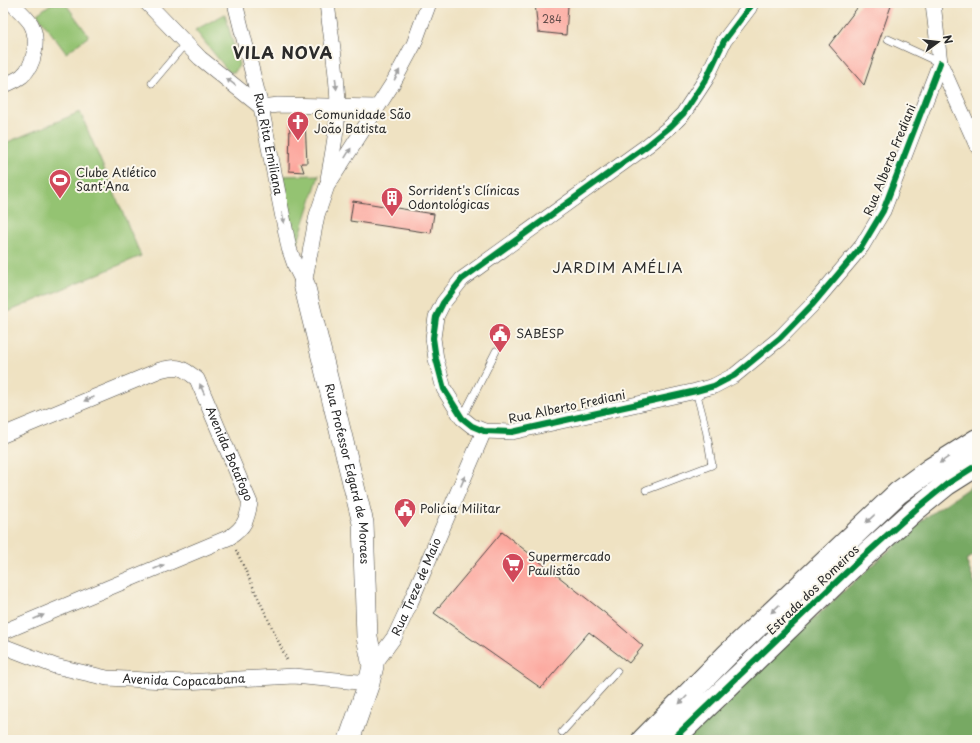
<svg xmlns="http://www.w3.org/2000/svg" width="980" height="743" font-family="'Playpen Sans',sans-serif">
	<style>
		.green { fill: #94c372; stroke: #60774e }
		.forest { fill: #77a964; stroke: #516a48 }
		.building { fill: #fca79e }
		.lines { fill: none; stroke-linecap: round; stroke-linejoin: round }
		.lane-casing { stroke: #484642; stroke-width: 8 }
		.street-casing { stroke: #484642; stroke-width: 16 }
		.secondary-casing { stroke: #484642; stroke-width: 22 }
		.primary-casing { stroke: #484642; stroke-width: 24 }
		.path { stroke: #484642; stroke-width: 2.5; stroke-dasharray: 1 3; stroke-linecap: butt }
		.lane { stroke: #fff; stroke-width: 7 }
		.street { stroke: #fff; stroke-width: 15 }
		.secondary { stroke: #fff; stroke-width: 21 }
		.primary { stroke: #fff; stroke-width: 22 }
		.cycleway-casing { stroke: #fbf7ec; stroke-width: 8 }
		.cycleway { stroke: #00873e; stroke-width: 6 }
		.oneway { fill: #a0a0a0 }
		.labels { text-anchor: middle; stroke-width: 4; stroke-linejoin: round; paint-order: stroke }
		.number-label { font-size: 10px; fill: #5f4a48 }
		.poi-label { font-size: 12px; fill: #2b2b2b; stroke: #fbf7ec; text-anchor: start }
		.street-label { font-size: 12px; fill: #2b2b2b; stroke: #fbf7ec }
		.quarter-label { font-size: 14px; letter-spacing: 1px; fill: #2b2b2b; stroke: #fbf7ec }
		.district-label { font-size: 16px; font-weight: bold; letter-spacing: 1px; fill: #2b2b2b; stroke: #fbf7ec }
	</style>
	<rect width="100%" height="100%" fill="#fbf7ec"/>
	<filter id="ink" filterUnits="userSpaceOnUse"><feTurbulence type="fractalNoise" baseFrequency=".025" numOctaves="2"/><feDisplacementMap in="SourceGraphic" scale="8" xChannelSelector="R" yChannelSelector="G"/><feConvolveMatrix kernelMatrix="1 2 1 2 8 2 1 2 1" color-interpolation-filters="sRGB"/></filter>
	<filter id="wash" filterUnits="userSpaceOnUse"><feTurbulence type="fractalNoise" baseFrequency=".012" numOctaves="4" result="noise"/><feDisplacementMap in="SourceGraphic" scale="16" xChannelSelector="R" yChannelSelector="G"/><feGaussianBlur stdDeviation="0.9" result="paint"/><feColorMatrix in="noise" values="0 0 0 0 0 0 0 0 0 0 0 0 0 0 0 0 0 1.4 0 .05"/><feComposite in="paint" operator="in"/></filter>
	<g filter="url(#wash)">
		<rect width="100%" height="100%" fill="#efe2c2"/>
		<!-- green -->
		<path class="green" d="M52,3H65L89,36L66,53L37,14Z
			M225,14L239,65L235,72H229L195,30Z
			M80,112L141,256L3,314V144Z
			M319,175L296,248L281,176Z"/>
		<!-- forest -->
		<path class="forest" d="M977,482V554L966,560L977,590V740H687L741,684L925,518Z"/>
		<g id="blocks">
			<!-- building -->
			<path class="building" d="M535,3H578L568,6L566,35L538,32Z
				M861,3H892L864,85L829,45Z
				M290,120L305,121L307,163H301L304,172L289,171Z
				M353,201L434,214L431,233L350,221Z
				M502,532L605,613L643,646L629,663L589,632L541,688L434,613Z"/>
		</g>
	</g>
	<g filter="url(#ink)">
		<use href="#blocks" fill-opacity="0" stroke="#484642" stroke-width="1"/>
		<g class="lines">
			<!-- lane casing -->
			<g class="lane-casing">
				<path id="lane" d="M888,39L940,63
					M152,83L185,44
					M462,418L496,351
					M646,490L712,465L706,429L696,391
					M562,732L617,671"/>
			</g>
			<!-- street casing -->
			<g class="street-casing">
				<g id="street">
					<path d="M147,3L200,58L261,107L278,105L376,107"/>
					<path id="s1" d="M235,3L261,107L289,248L296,268L304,284"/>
					<path d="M327,3C331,38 338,75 338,109C337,132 332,156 328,179"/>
					<path d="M751,3L749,8L724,41L706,79L683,114L670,127L648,145L462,279L443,303L436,317L433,338L436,359L444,389L462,418L472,426L484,431L512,432L696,391L714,386L735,375L780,338L812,305L862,246L883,211L940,63"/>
					<path d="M933,3L940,63L977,146"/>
					<path d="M3,86C9,83 17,80 22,76C35,65 39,39 31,24C26,16 18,10 12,3"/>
					<path d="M304,284L317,215L327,186L393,83L414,44L429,3"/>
					<path id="s2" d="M3,435L160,370C179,365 182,367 197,379L250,503C247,519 245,527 230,537L3,632"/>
					<path id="s3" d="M3,646L55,666L107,678L185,682L294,676L369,683"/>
					<path id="s4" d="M373,666L395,636L408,608L484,431"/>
				</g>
			</g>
			<!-- secondary casing -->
			<g class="secondary-casing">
				<g id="secondary">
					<path id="s5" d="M304,284L363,523L367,637L373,666L369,683L349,740"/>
				</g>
			</g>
			<!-- primary casing -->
			<g class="primary-casing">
				<path id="primary" d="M643,740L728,654L898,493L931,469L977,440
					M672,740L854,565L915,510L947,484L977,465"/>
			</g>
			<!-- path -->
			<path class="path" d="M236,550L288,662"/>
			<!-- lane -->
			<use href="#lane" class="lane"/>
			<!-- street -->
			<use href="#street" class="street"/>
			<!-- secondary -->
			<use href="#secondary" class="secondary"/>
			<!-- primary -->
			<use href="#primary" class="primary"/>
			<!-- cycleway casing -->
			<g class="cycleway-casing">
				<path id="cycleway" d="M751,3L749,8L724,41L706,79L683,114L670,127L648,145L462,279L443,303L436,317L433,338L436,359L444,389L462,418L472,426L484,431L512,432L696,391L714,386L735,375L780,338L812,305L862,246L883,211L940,63
					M672,740L854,565L915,510L947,484L977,465"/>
			</g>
			<!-- cycleway -->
			<use href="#cycleway" class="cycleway"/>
		</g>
		<!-- one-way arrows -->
		<defs><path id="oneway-solid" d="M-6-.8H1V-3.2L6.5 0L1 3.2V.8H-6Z"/></defs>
		<g class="oneway">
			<use href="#oneway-solid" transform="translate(397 75) rotate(-62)"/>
			<use href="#oneway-solid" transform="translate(231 82) rotate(-142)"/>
			<use href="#oneway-solid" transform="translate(336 84) rotate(84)"/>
			<use href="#oneway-solid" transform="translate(348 153) rotate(-58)"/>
			<use href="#oneway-solid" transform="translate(283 218) rotate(79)"/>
			<use href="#oneway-solid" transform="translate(202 389) rotate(-114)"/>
			<use href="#oneway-solid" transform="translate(89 399) rotate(157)"/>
			<use href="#oneway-solid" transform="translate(944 460) rotate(146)"/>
			<use href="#oneway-solid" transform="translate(463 481) rotate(-67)"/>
			<use href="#oneway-solid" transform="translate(870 519) rotate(137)"/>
			<use href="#oneway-solid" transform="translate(159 567) rotate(-23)"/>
			<use href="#oneway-solid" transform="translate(775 609) rotate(136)"/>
			<use href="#oneway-solid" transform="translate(39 617) rotate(-23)"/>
			<use href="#oneway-solid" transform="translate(683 700) rotate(135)"/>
		</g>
	</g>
	<!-- icons -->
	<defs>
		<g id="church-pin" transform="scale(1.15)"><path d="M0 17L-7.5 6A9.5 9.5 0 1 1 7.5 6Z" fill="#d1495b" stroke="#fbf7ec"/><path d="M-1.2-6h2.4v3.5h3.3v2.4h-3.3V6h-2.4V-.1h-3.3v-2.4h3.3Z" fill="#fff"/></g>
		<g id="stadium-pin" transform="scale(1.15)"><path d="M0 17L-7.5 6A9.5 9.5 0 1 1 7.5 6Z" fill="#d1495b" stroke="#fbf7ec"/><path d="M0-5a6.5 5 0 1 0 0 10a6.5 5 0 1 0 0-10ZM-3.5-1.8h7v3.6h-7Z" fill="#fff"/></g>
		<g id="building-pin" transform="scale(1.15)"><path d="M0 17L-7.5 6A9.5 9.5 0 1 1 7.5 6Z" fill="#d1495b" stroke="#fbf7ec"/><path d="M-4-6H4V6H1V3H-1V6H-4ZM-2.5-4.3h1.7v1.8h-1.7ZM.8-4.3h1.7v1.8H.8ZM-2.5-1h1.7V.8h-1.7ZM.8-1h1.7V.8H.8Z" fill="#fff"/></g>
		<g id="civic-pin" transform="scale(1.15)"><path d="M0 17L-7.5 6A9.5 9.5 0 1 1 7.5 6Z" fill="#d1495b" stroke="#fbf7ec"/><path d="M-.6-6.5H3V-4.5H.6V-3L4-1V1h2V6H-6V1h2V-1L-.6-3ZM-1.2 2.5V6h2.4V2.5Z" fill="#fff"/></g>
		<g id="supermarket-pin" transform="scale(1.15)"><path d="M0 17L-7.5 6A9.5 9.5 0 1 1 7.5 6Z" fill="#d1495b" stroke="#fbf7ec"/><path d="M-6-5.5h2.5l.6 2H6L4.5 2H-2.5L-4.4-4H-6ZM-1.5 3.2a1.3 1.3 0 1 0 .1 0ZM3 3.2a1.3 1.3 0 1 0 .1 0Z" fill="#fff"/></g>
	</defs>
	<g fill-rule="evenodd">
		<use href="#church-pin" x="298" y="122"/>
		<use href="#stadium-pin" x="60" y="180"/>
		<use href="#building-pin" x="392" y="198"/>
		<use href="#civic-pin" x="500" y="334"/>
		<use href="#civic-pin" x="405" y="509"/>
		<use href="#supermarket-pin" x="513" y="564"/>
	</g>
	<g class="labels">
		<!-- number labels -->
		<g class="number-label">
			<text x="552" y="23">284</text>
		</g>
		<!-- poi labels -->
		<g class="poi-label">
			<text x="314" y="119">Comunidade São<tspan x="314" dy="14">João Batista</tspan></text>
			<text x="76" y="177">Clube Atlético<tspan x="76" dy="14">Sant'Ana</tspan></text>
			<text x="408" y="195">Sorrident's Clínicas<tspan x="408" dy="14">Odontológicas</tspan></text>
			<text x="516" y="338">SABESP</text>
			<text x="420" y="513">Policia Militar</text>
			<text x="528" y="561">Supermercado<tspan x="528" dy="14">Paulistão</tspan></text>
		</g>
		<!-- street labels -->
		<g class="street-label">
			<text dy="4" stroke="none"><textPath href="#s1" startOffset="145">Rua Rita Emiliana</textPath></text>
			<text transform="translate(890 160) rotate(-68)" y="4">Rua Alberto Frediani</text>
			<text transform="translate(567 407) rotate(-12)" y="4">Rua Alberto Frediani</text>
			<text dy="4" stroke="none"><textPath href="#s2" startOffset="292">Avenida Botafogo</textPath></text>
			<text dy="4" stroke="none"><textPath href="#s5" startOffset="195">Rua Professor Edgard de Moraes</textPath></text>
			<text dy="4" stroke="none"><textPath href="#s4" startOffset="91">Rua Treze de Maio</textPath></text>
			<text transform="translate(813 590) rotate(-44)" y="4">Estrada dos Romeiros</text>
			<text dy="4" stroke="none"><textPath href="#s3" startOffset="186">Avenida Copacabana</textPath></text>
		</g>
		<!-- quarter labels -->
		<g class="quarter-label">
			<text x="618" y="273">JARDIM AMÉLIA</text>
		</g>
		<!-- district labels -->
		<g class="district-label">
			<text x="283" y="59">VILA NOVA</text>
		</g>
	</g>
	<!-- margin -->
	<rect width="980" height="743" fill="none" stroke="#fbf7ec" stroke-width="16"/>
	<!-- north arrow -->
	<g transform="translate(938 42) rotate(75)" stroke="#fbf7ec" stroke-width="3" paint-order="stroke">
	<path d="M0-3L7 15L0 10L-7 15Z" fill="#2b2b2b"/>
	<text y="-6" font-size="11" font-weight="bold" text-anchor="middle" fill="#2b2b2b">N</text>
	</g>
</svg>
